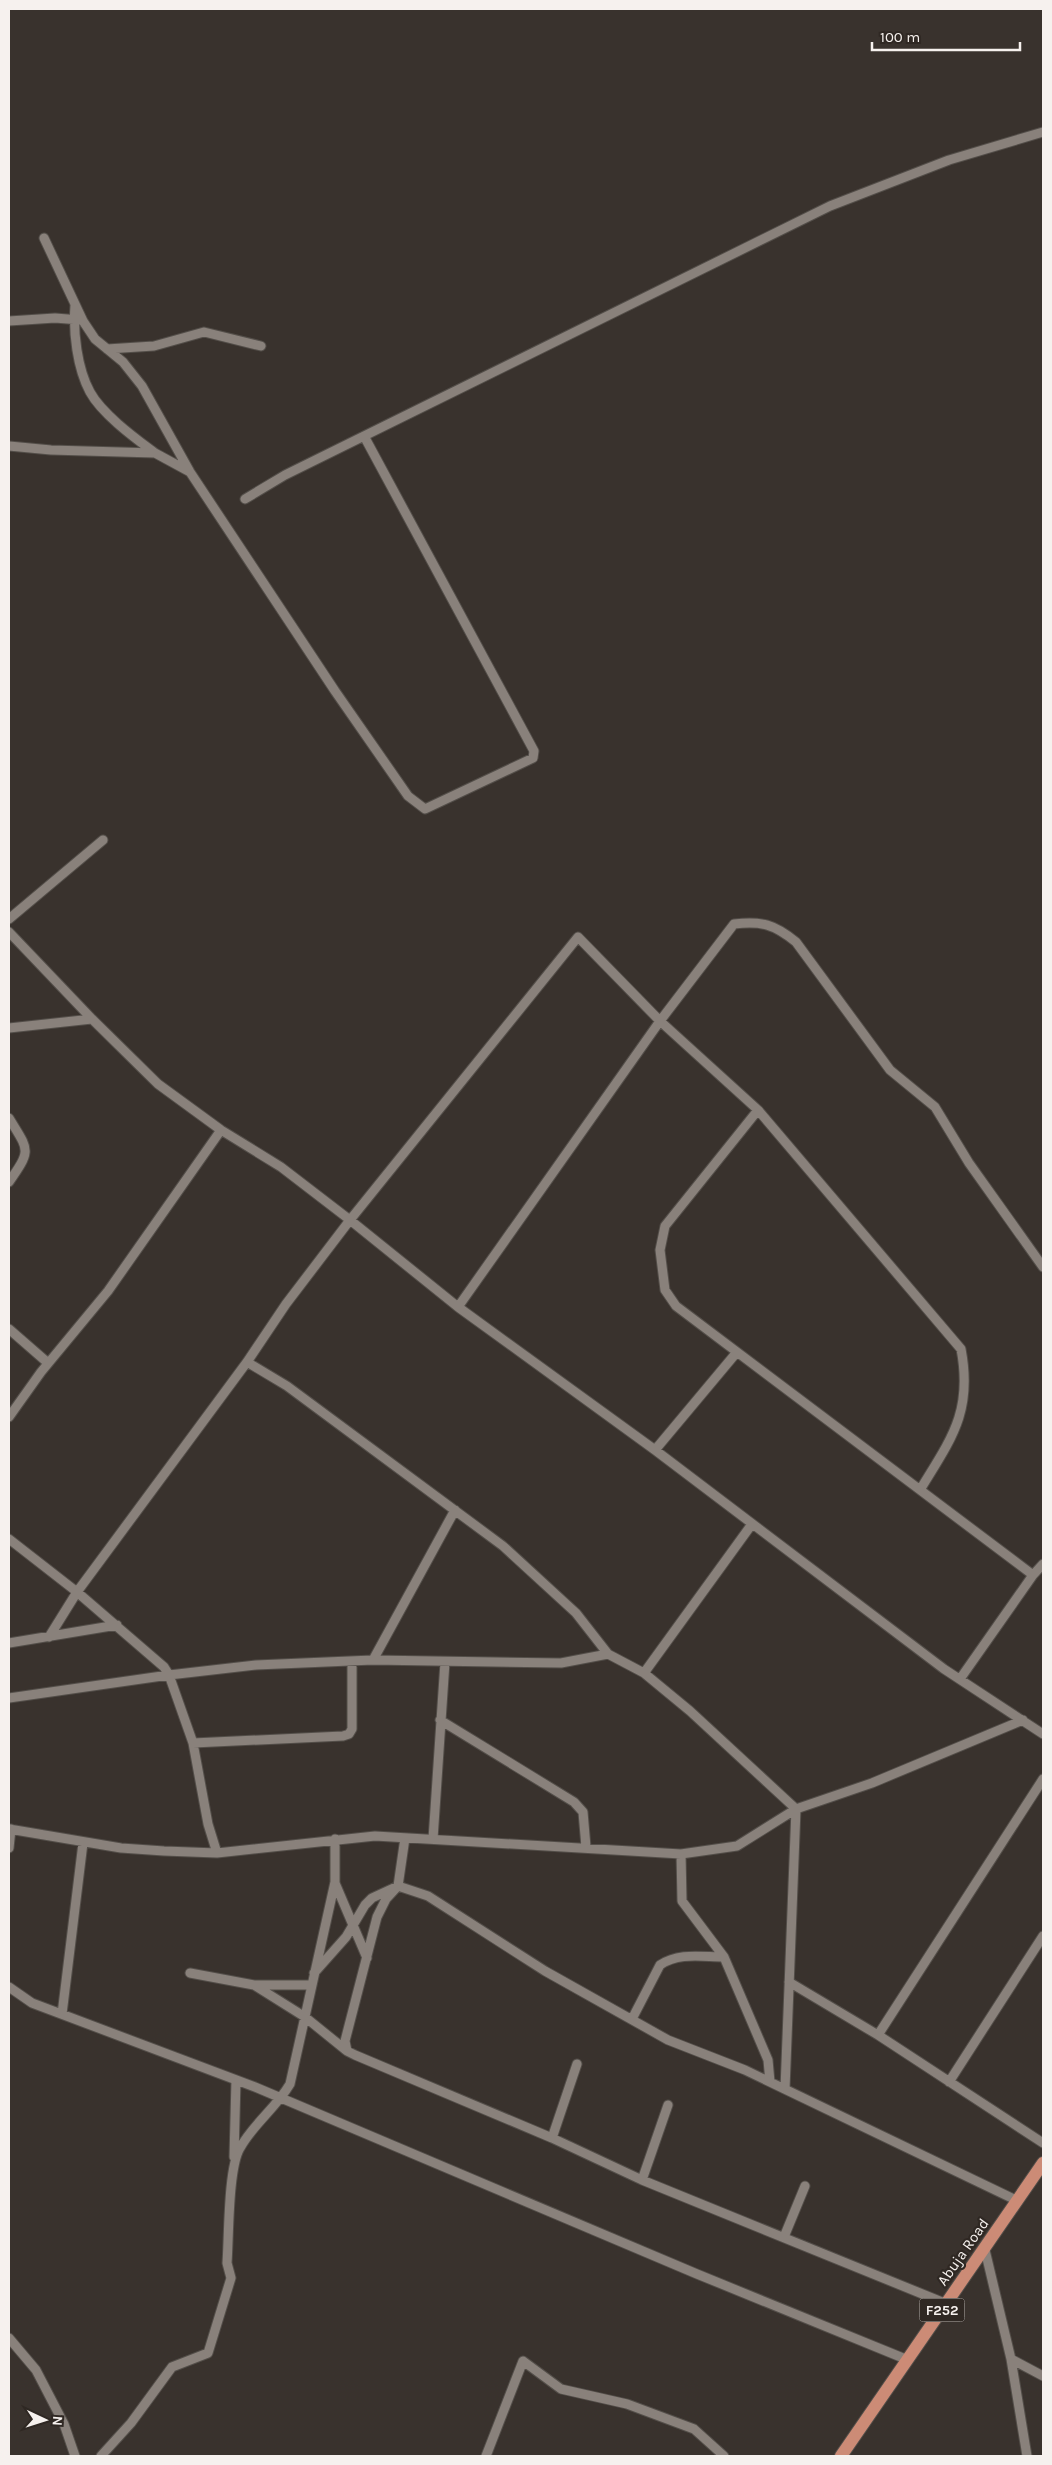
<svg xmlns="http://www.w3.org/2000/svg" width="1052" height="2465" font-family="Karla,sans-serif">
	<style>
		.lines { fill: none; stroke-linecap: round; stroke-linejoin: round }
		.street-casing { stroke: #534e49; stroke-width: 11 }
		.primary-casing { stroke: #534e49; stroke-width: 14 }
		.street { stroke: #89817b; stroke-width: 9 }
		.primary { stroke: #cc8b76; stroke-width: 12 }
		.labels { text-anchor: middle; stroke-width: 4.5; stroke-linejoin: round; paint-order: stroke }
		.shield { fill: #2f2823; stroke: #bab5b1; stroke-width: 1 }
		.shield-label { font-size: 14px; font-weight: bold; fill: #f6f1ee }
		.street-label { font-size: 15px; fill: #f6f1ee; stroke: #2f2823 }
	</style>
	<rect width="100%" height="100%" fill="#39322d"/>
	<g class="lines">
		<!-- street casing -->
		<g class="street-casing">
			<path id="street" d="M44,238L83,321L95,339L123,362L142,386L190,472L335,691L408,796L425,809L533,758L534,751L364,436
				M75,305C73,332 77,368 90,392C102,414 135,438 155,453
				M9,321L55,318L80,320
				M107,349L154,346L204,332L261,346
				M9,446L51,450L155,453L190,472
				M245,499L285,475L830,206L949,160L1043,132
				M9,919L103,840
				M9,932L92,1019
				M9,1028L92,1019L158,1084L221,1130L281,1167L350,1220L458,1307L655,1450L944,1669L1043,1734
				M758,1110L665,1226L660,1250L665,1290L676,1306L1033,1575
				M9,1118C29,1151 32,1149 9,1182
				M458,1307L660,1021L734,924C762,921 774,924 796,942L890,1070L935,1107L969,1163L1043,1267
				M9,1329L48,1363
				M247,1362L287,1386L503,1546L576,1613L608,1654L644,1673L690,1711L796,1809L785,2089
				M9,1417L41,1372L108,1291L221,1130
				M655,1450L737,1352
				M9,1539L77,1592L164,1667L169,1675L193,1743L208,1824L217,1853
				M49,1637L77,1592L247,1362L286,1304L350,1220L578,937L660,1021L758,1110L961,1349C973,1412 951,1439 920,1490
				M9,1643L117,1625
				M373,1660L455,1510
				M644,1673L752,1524
				M960,1679L1033,1575L1043,1564
				M9,1698L169,1675L256,1665L373,1660L561,1663L608,1654
				M440,1720L574,1802L583,1812L586,1847
				M193,1743L343,1736L349,1734L352,1729V1661
				M9,1829L121,1848L164,1851L217,1853L375,1836L681,1854L737,1846L796,1809L872,1783L1023,1720
				M433,1839L445,1662
				M9,1848L11,1829
				M681,1854L682,1901L724,1957L768,2060L770,2082
				M335,1883L367,1958
				M190,1973L254,1985H312
				M314,1973L346,1937L365,1905L372,1898L398,1886L428,1896L545,1971L668,2040L745,2070L1018,2201
				M789,1982L878,2035L1043,2143
				M254,1985L305,2017L347,2051L355,2055L552,2138L642,2180L947,2304
				M9,1987L32,2003L255,2087L697,2274L908,2360
				M62,2014L83,1843
				M632,2019L660,1965C679,1952 702,1957 724,1957
				M878,2035L1043,1779
				M347,2051L345,2041L377,1917L386,1899L398,1886L405,1838
				M949,2082L1043,1936
				M552,2138L577,2064
				M234,2157L236,2080
				M642,2180L668,2105
				M784,2237L805,2186
				M985,2250L1011,2359L1027,2456
				M9,2338L36,2370L64,2424L75,2456
				M1011,2359L1043,2376
				M101,2456L131,2423L172,2367L208,2353L231,2278L227,2263C229,2237 228,2168 240,2148C253,2124 276,2108 290,2084L335,1882V1839
				M486,2456L523,2361L561,2389L627,2404L694,2429L724,2456"/>
		</g>
		<!-- primary casing -->
		<g class="primary-casing">
			<path id="primary" d="M841,2456L1043,2163"/>
		</g>
		<!-- street -->
		<use href="#street" class="street"/>
		<!-- primary -->
		<use href="#primary" class="primary"/>
	</g>
	<g class="labels">
		<!-- shield labels -->
		<rect class="shield" x="919.5" y="2298.5" width="45" height="23" rx="4"/>
		<g class="shield-label">
			<text x="942" y="2315">F252</text>
		</g>
		<!-- street labels -->
		<g class="street-label">
			<text transform="translate(963 2252) rotate(-55)" y="5">Abuja Road</text>
		</g>
	</g>
	<!-- border -->
	<rect width="1052" height="2465" fill="none" stroke="#f6f1ee" stroke-width="20"/>
	<!-- north arrow -->
	<g transform="translate(45 2420) rotate(94)" stroke="#2f2823" stroke-width="4" paint-order="stroke">
	<path d="M0-4L9 19L0 12L-9 19Z" fill="#f6f1ee"/>
	<text y="-8" font-size="14" font-weight="bold" text-anchor="middle" fill="#f6f1ee">N</text>
	</g>
	<!-- scale -->
	<path d="M872 42v8h148v-8" fill="none" stroke="#f6f1ee" stroke-width="2.5"/>
	<text x="880" y="42" font-size="15" fill="#f6f1ee" stroke="#2f2823" stroke-width="4" paint-order="stroke">100 m</text>
</svg>
